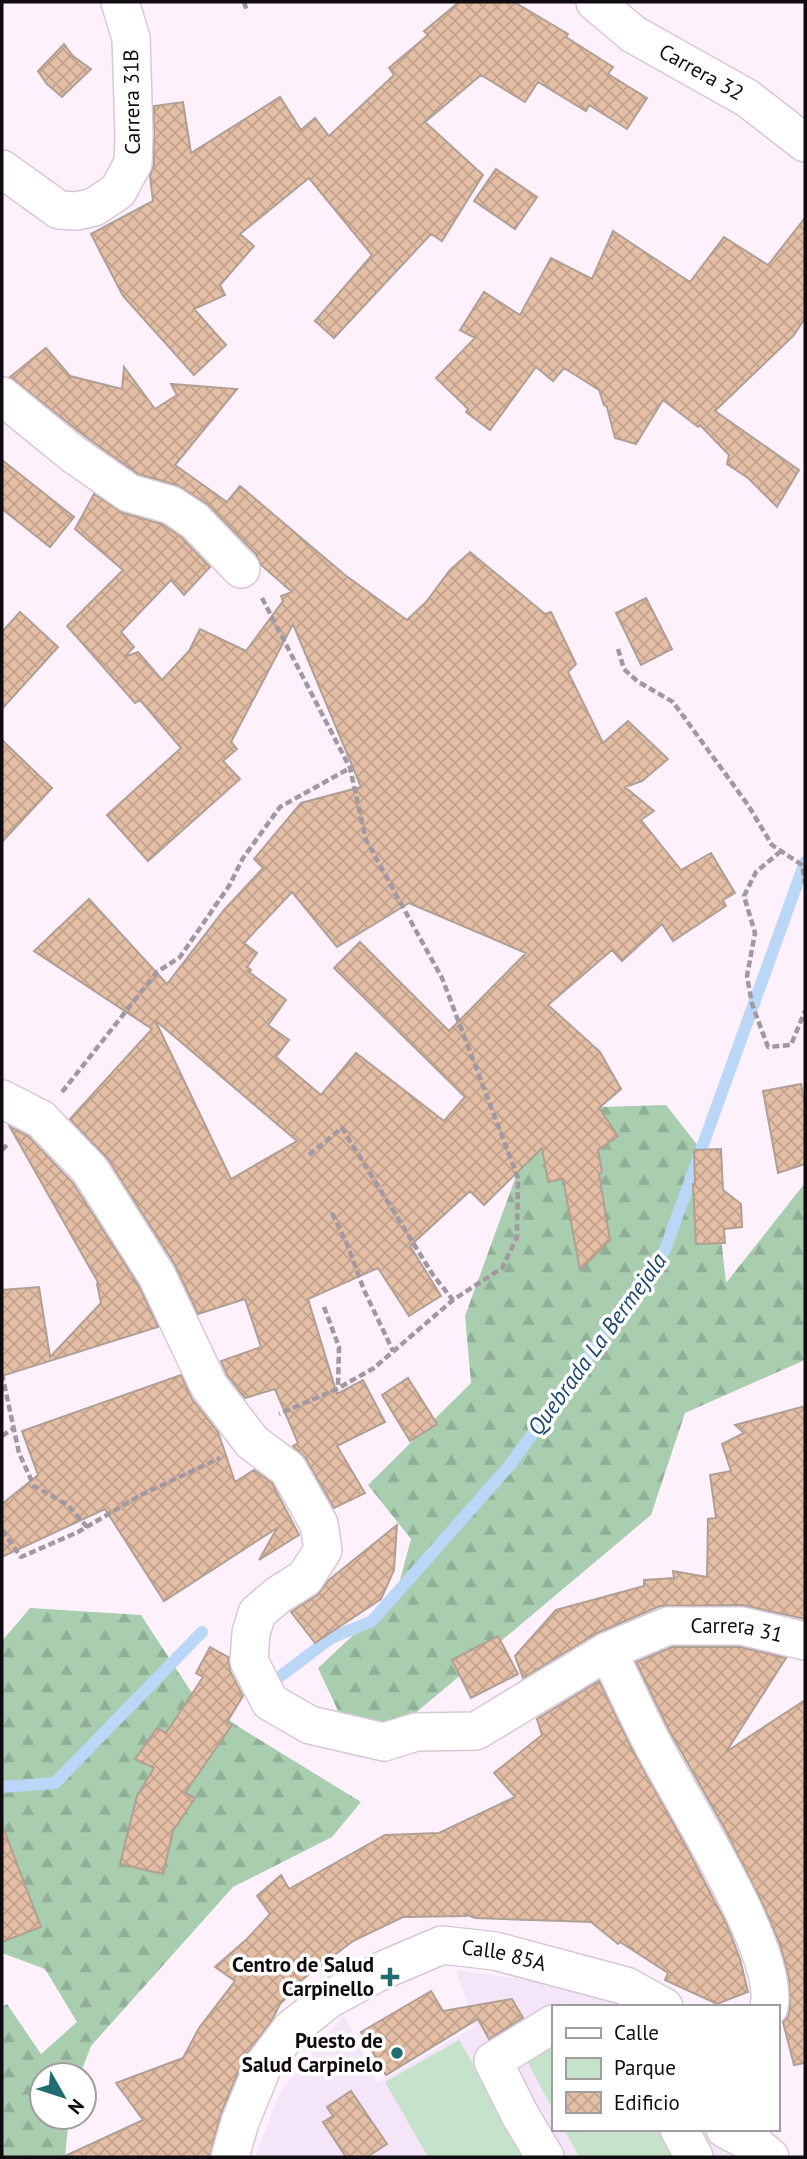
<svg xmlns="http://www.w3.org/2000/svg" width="807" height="2159" font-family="'PT Sans',sans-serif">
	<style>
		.education { fill: #f5e5f8 }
		.green { fill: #c5e3ca }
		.forest { fill: url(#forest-firs) }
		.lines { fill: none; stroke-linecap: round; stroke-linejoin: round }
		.stream { stroke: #bad7f8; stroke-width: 12 }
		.building { fill: url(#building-cross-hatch); stroke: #af9f94; stroke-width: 2; fill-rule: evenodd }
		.minor-casing { stroke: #d7c8d5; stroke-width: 40 }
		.path { stroke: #a298a1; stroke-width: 4.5; stroke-dasharray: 7 3.5; stroke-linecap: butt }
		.minor { stroke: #fff; stroke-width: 37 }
		.poi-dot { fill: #206c70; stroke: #fff; stroke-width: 2.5 }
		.labels { text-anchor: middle; stroke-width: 7; stroke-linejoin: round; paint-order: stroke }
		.street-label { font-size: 21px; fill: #100b10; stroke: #fff }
		.poi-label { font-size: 21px; font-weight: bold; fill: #100b10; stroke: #fff; text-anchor: end }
		.water-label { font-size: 23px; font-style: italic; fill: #1b446e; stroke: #fff }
	</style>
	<defs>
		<pattern id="forest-firs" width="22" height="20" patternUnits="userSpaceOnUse" patternTransform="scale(1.75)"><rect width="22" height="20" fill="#a9cdaf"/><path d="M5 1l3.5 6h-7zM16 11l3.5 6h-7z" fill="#90af96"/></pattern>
		<pattern id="building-cross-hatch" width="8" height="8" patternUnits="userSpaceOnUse" patternTransform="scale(1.75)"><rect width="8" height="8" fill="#e4bea5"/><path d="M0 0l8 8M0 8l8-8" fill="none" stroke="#c3a28d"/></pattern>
	</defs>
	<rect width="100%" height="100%" fill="#fef1fc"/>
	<!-- education -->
	<path class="education" d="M456,1970L584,1987L621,2007H553V2129H749L753,2157H255L280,2092L344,2015L377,2083L475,2026Z"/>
	<!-- green -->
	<path class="green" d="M553,2035V2110L522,2052Z
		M459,2040L527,2157H428L385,2082Z
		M564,2129H672L683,2157H579Z"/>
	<!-- forest -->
	<path class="forest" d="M666,1105L713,1165L726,1283L805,1183V1360L685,1413L651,1515L406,1721L347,1730L318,1668L396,1595L411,1539L368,1485L471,1383L465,1316L527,1146L600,1107Z
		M30,1608L141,1615L192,1693L239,1727L361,1802L332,1837L233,1887L91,2046L80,2075H42V2117H69L65,2157H2V2007L7,2004L41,2054L77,2022L45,1969L2,1953V1641Z"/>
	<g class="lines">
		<!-- stream -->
		<path class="stream" d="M266,1687L331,1638L372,1621L510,1465L665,1250L805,862
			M2,1787L55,1783L202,1632"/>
	</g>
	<!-- building -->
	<path class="building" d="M459,2H514L568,34L566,37L613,67L608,74L647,98L627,129L589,105L586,111L538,82L525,102L481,75L425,122L483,175L442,241L431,234L334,338L315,321L372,255L309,178L240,234L254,246L220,285L225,295L194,309L226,345L194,375L123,296L91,234L153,201L150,176L154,164V106L183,102L191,153L280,97L301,130L315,118L329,136L394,75L389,68L428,35L424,31Z
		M64,44L73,56L91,69L62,97L47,84L38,71Z
		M496,169L537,197L515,229L474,201Z
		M805,218V318L794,335L715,411L799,470L777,507L748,478L727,464L729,455L700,425L698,427L663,400L636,444L615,438L607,407L604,405L599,390L564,368L553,381L536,367L490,430L466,412L468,409L436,378L475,338L460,330L484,292L520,315L551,258L592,279L613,231L690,282L724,237L768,265Z
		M46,348L70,376L122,389L124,367L155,409L177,395L171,384L237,389L175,465L227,502L240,486L345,575L407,620L426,602L450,570L470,552L545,614L551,612L576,664L568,672L603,743L628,721L668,759L642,781L625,787L654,811L641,820L681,870L711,853L735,893L723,900L726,906L673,941L662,924L622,961L612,950L548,1005L600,1052L621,1089L599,1108L618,1136L598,1150L602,1172L599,1174L610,1240L580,1270L563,1179L548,1182L542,1148L484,1205L470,1191L410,1246L441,1296L409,1316L378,1268L308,1299L337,1394L363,1380L385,1422L337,1446L365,1493L334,1508L306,1459L293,1446L298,1443L275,1389L245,1398L227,1375L221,1361L261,1347L245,1299L198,1314L175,1265L108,1159L70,1119L152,1029L34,951L89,899L167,984L224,910L263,868L254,859L301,803L361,787L293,624L231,742L237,749L223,761L240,779L148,861L107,815L181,748L140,700L135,703L67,626L123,570L75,529L94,494L123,513L162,524L181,537L210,567L184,595L171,580L121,632L134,647L124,657L138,652L162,680L189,651L200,629L246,651L283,601L281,596L292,592L261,565L256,554L207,504L177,485L138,474L86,437L10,377ZM292,892L337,947L409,903L526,953L449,1031L360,942L334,968L465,1097L444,1121L356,1053L321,1095L276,1057L289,1040L268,1025L286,1000L249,972L251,970L247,967L257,953L244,943ZM155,1020L297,1141L231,1179Z
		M2,460L74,517L50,547L2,509Z
		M646,598L672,649L641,665L616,613Z
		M20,612L58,647L2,709V632Z
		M2,740L52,788L2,842Z
		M801,1084L805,1106V1164L778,1173L763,1091Z
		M10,1127L28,1136L73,1183L139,1286L158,1327L2,1376V1290L39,1287L50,1357L101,1303L97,1284H99Z
		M721,1149L723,1190L741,1204L742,1227L724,1229L725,1243L696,1244L693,1184H695L694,1150Z
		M181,1375L192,1399L218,1432L235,1482L254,1470L272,1483L299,1535L259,1560L277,1528L164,1601L105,1509L2,1557V1504L38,1475L22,1431Z
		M408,1378L437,1424L410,1441L382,1395Z
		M805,1406V1619L742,1605L660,1606L597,1633L523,1678L515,1656L556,1610L644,1586V1580L674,1578L673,1571L707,1577L708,1519L716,1518L710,1475L731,1471L722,1444L744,1433L735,1425Z
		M397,1525L394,1570L381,1599L315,1643L291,1612L317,1595L330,1579Z
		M498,1636L518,1674L471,1698L452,1660Z
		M210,1647L228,1657L230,1671L243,1696L227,1722L232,1725L185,1793L195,1798L173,1831L163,1874L120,1864L137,1796L154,1768L135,1759L157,1728L166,1733L203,1677L196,1673Z
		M672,1647H740L786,1658L726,1752L805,1700V2063L794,2065L783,2022L788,2017L790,2007L789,1978L780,1944L765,1909L726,1831L669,1730L636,1662Z
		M599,1681L632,1749L689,1852L727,1925L740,1959L748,1992L717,2004L665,1980L668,1973L620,1942L618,1944L591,1922L475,1918L465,1914L466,1916L403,1917L353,1941L290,1989L292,1992L280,2004L272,2020L244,2058L220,2116L210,2157H63L143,2120L116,2083L183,2058L199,2028L235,1981L215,1967L247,1939L270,1914L257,1896L281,1875L289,1889L385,1835L439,1833L515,1797L494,1773L542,1735L537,1719Z
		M4,1830L41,1927L2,1942V1831Z
		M431,1991L443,2011L512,1999L523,2018L489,2039L478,2019L386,2075L361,2032Z
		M351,2091L387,2144L367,2157H346L323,2122L333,2116L327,2107Z"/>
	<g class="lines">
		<!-- minor casing -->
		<g class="minor-casing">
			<g id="minor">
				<path id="s1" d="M595,2L633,34L747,98L805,143"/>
				<path d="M2,169L59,210L77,211L94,207L118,191L133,163L134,134L131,38L120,2"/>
				<path d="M2,396L73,454L129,493L171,505L195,521L241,569"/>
				<path d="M2,1099L41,1119L90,1170L157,1276L209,1386L252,1442L288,1469L319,1524L323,1550L305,1578L278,1595L257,1613L251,1633L249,1661L270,1702L310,1725L384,1742L416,1732L476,1731L608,1651"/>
				<path id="s2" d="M769,2007C781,1954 684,1804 657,1752C639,1719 624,1685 608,1651L668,1626H742L805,1641"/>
				<path d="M679,2129L694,2157"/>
				<path d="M725,2129L757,2146L770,2157"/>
				<path id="s3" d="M230,2157L240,2122L263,2066L291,2029L329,1999L381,1971L442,1945L495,1951L626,1986L664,2007"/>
				<path d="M545,2157L520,2115L493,2061L553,2024"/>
			</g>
		</g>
		<!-- path -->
		<path class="path" d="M244,2L247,11
			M262,598L350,768L366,840L442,978L518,1178L517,1237L502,1268L453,1300L374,1368L335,1390L279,1414
			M618,649L624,669L637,681L673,702L748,805L772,845L802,865L805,883
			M781,851L756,872L744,896L755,933L747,976L752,1004L768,1047L791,1045L805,1011
			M62,1092L157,972L180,957L229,886L243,858L280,807L350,768
			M2,1150L9,1143
			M309,1155L342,1128L433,1275L453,1300
			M332,1213L347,1244L364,1290L393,1351
			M324,1307L339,1347L338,1387
			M2,1374L19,1453L34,1486L68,1505L87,1527
			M2,1436L14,1428
			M2,1530L21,1557L78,1532L141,1495L220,1458"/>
		<!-- minor -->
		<use href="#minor" class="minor"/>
	</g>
	<!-- markers -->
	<g class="poi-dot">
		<path d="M386.5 1966.5h7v7h7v7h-7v7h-7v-7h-7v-7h7z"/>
		<circle cx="397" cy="2053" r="7"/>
	</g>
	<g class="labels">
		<!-- street labels -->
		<g class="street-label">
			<text dy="7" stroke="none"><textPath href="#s1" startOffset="128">Carrera 32</textPath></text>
			<text transform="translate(132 102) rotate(-91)" y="7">Carrera 31B</text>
			<text dy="7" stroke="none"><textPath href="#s2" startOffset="528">Carrera 31</textPath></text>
			<text dy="7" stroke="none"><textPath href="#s3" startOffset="380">Calle 85A</textPath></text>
		</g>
		<!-- poi labels -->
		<g class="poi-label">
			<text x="374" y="1972">Centro de Salud<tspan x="374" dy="24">Carpinello</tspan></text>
			<text x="383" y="2048">Puesto de<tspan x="383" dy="24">Salud Carpinelo</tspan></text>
		</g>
		<!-- water labels -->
		<g class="water-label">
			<text transform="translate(597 1344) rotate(-54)" y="8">Quebrada La Bermejala</text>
		</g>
	</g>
	<!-- border -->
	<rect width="807" height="2159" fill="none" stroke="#100b10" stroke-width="7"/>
	<!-- legend -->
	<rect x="552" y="2005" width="228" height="126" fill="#ffffff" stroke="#9f9d9f" stroke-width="2"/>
	<rect x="566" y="2028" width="35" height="10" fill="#ffffff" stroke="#9f9d9f" stroke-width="2"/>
	<text x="614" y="2040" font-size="21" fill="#100b10">Calle</text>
	<rect x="566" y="2058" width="35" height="21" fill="#c5e3ca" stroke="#9f9d9f" stroke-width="2"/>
	<text x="614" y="2075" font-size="21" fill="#100b10">Parque</text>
	<rect x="566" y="2092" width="35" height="21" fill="url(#building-cross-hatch)" stroke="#9f9d9f" stroke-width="2"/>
	<text x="614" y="2110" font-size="21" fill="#100b10">Edificio</text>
	<!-- north arrow -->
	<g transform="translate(63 2096) rotate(129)"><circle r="33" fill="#ffffff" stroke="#9f9d9f" stroke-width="2"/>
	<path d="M0-5L12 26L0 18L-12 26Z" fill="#206c70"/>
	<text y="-10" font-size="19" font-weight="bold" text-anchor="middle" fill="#100b10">N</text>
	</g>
</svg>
